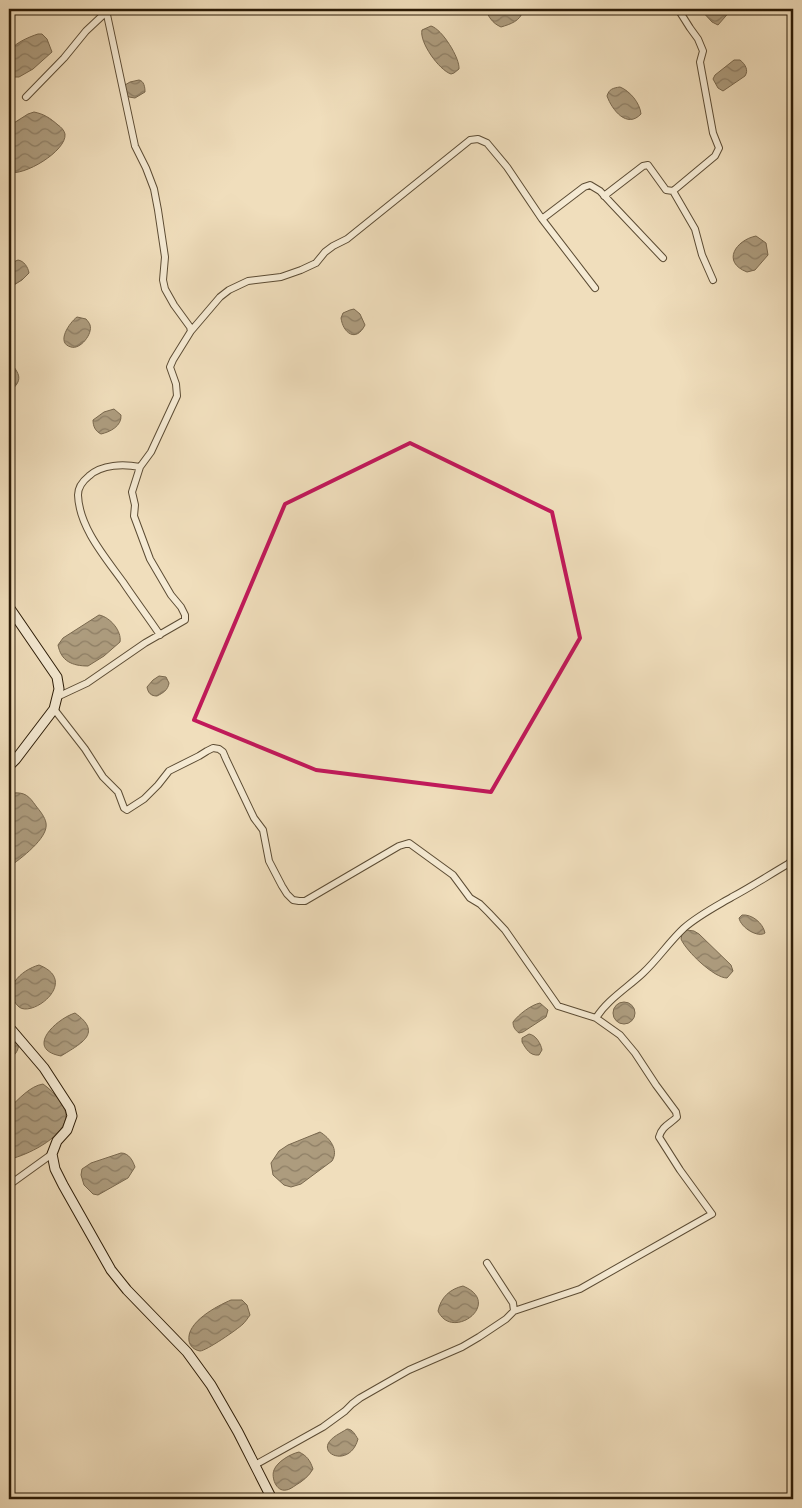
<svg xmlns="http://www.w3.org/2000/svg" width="802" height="1508" font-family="'Libre Caslon Text',serif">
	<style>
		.water { fill: url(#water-waves); stroke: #79684e }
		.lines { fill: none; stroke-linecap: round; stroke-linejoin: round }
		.street-casing { stroke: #5c4c34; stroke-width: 8 }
		.secondary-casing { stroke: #2b1b06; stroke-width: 11 }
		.street { stroke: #f5ead3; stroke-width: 6 }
		.secondary { stroke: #f5ead3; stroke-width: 9 }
		.marked { fill: none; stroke: #c2185b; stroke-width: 4; stroke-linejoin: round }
	</style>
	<defs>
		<pattern id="water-waves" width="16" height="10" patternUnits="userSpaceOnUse" patternTransform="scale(1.25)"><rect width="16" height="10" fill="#ad9c7e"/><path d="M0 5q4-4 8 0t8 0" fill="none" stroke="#8d7e65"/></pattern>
	</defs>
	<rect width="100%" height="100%" fill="#f0debc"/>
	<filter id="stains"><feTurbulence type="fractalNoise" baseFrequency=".004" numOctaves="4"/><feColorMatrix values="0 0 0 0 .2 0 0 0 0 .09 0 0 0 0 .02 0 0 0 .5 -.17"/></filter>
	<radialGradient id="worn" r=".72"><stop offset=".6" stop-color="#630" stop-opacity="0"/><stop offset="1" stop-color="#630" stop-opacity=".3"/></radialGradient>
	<!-- water -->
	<path class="water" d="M485,9H522L523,11C520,21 511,24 501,27C492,23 489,17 485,9Z
		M700,9H732L718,25L712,22Z
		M431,26C442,29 460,58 459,69L454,73L451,74C439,70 419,42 422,30Z
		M38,34H42L47,39L52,52L33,69L19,77H11L9,75C9,69 7,60 9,54C11,44 29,37 38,34Z
		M734,60H740C745,64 749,70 745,76L723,91L718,88L713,79L715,75Z
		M139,80C144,81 145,87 145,92L135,98L129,97L126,94L125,85L130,82Z
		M620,87C630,91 640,103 641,114C627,129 612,110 607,96C609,89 613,88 620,87Z
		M34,112C44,114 50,118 58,125C61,127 64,130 65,134C67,151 23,177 9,172V126L28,114Z
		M756,236L766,243L768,255L755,270L747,272C721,262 736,240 756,236Z
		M18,260C24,261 28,267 29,273L22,280L9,288V264Z
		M350,310L354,309L360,314L365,325C356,343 343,333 341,318L343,313Z
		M77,317L86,319C87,320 90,324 90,325C93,334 80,350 71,347C55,343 70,322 77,317Z
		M9,361C20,374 24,380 9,392Z
		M114,409L121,415C122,426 110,432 101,434C95,431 93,426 93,420L104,412Z
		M99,615C110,617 122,631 120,642L104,656L88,666C72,666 61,661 58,645L63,638Z
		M159,676L166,677L169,683C168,690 163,693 157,696C151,696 148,693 147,687L153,680Z
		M13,793C25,792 29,796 36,806C40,811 45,817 46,823C49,838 20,859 9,867V796Z
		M742,915C752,914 763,923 765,933C758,938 741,928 739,918Z
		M687,930L694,931L699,934L731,965L733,971L727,978C714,978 686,951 681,939L682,934Z
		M39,965C80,981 33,1018 19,1007C0,989 21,970 39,965Z
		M613 1013a11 11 0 1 1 22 0a11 11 0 1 1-22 0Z
		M540,1003L548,1010L546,1017L523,1032L519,1033C515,1030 513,1027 513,1022C519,1014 531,1005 540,1003Z
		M75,1013C103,1033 82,1043 61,1056C24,1049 56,1019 75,1013Z
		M529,1034C536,1035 541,1044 542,1050L539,1055C530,1056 526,1049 522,1042V1038Z
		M9,1035C23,1042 20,1051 9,1060Z
		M43,1084C50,1089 55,1094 60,1101C62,1105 66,1110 66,1115C66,1136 31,1153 14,1158L9,1154V1108C19,1099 30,1086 43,1084Z
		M320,1132C330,1138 339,1150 332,1161L301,1184L291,1187L284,1185L273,1175L271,1163L279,1151L288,1145Z
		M121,1153C129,1153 133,1161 135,1167L128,1178L98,1195L93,1194L84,1185L81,1175L82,1169L91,1163Z
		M463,1286C504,1303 452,1342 438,1311C441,1297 450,1289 463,1286Z
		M231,1300H242L247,1305L250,1315C248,1318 245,1322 243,1324C238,1329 206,1351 200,1351C194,1350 190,1346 189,1341C186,1322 217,1306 231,1300Z
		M347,1429C353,1429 355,1435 358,1439C351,1465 323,1457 328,1444C331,1437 341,1433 347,1429Z
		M299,1452C307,1456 310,1460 313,1469C309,1476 303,1481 296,1485C293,1487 289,1490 286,1490C276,1492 271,1477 274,1470C277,1462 290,1454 299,1452Z"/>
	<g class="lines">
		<!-- street casing -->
		<g class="street-casing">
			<path id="street" d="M26,97L64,58L86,31L102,16L105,10
				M673,191L695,229L702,255L713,280
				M604,196L643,166L648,165L666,190L673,191L715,156L719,148L713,133L700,62L703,51L698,39L690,28L678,9
				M542,219L584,187L590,185L600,191L612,204L663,258
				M191,331L220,297L229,290L248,281L281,277L301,270L316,263L325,252L333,246L347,239L470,140L478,139L487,143L507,167L542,219L595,288
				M140,467C124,464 102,464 89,476C84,480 78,487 78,495C79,527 105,557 123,582C135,600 148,617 160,635
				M57,697L87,683L145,643L185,620V615L181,607L171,595L150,559L134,516L135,505L132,492L140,467L151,452L177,396L176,384L170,367L173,360L191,331L190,327L174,305L165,289L163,280L165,257L158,210L154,189L146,168L135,146L106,10
				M54,709L85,749L103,777L118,792L124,808L127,810L144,799L158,785L169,771L199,756L207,751L213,748L219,749L223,752L226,759L254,818L263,830L269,861L282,886L287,894L293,900L299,901H305L399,846L409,843L453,875L470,898L480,904L489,913L505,930L558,1006L596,1018L620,1035L635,1053L656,1085L676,1112L677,1117C670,1124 662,1126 659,1137L680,1170L712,1214L580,1289L514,1311
				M596,1018C607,1000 627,988 643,973C658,959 669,942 684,928C699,915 715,907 732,897C751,887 769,875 788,864L793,859
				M9,1185L52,1154
				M255,1465L323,1427L345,1411L352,1404L360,1398L409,1370L462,1347L479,1337L506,1319L514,1311L513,1303L487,1263"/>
		</g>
		<!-- secondary casing -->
		<g class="secondary-casing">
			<path id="secondary" d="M9,607L57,677L59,689L54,709L16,759L9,766
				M9,1027L44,1068L70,1108L72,1116L67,1130L57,1141L52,1154L55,1169L63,1185L111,1270L127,1290L187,1352L211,1385L238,1432L272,1499"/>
		</g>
		<!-- street -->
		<use href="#street" class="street"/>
		<!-- secondary -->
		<use href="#secondary" class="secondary"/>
	</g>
	<!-- marked area -->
	<path class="marked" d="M410,443L552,512L580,638L491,792L316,770L194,720L285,504Z"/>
	<!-- margin -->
	<rect width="802" height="1508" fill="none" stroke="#f0debc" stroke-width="30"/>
	<rect x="10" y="10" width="782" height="1488" fill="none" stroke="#2b1b06" stroke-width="2.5"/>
	<rect x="15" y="15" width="772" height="1478" fill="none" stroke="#2b1b06"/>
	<rect width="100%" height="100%" filter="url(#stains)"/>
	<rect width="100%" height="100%" fill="url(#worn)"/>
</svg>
